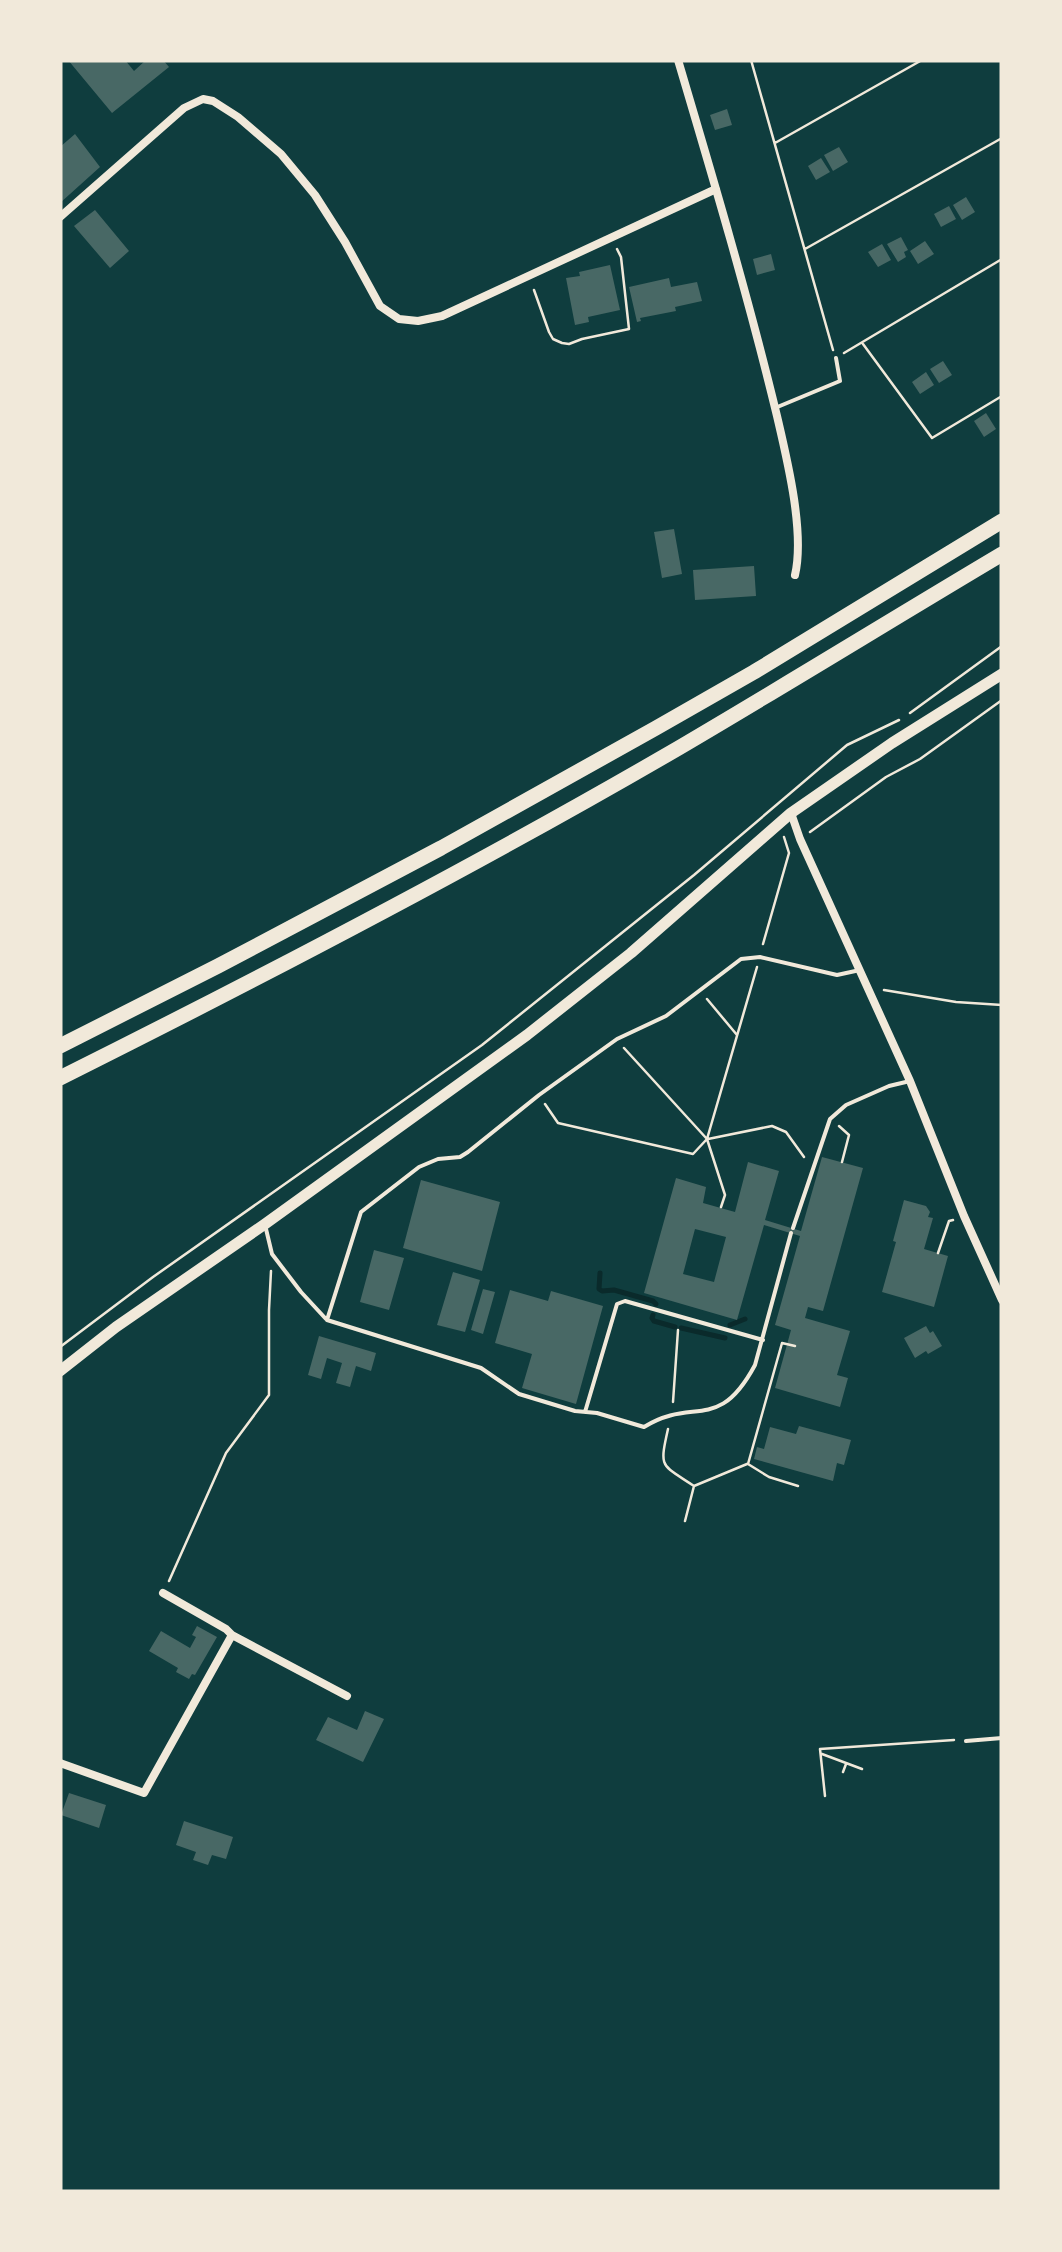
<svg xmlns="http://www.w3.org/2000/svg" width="1062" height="2252" font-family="Manrope,sans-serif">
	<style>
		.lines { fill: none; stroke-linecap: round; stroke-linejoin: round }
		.stream { stroke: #0a2a2b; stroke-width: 5 }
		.building { fill: #486865; fill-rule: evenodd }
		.path { stroke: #f1e9da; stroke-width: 2.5 }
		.service { stroke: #f1e9da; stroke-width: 4 }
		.minor { stroke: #f1e9da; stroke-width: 8 }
		.secondary { stroke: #f1e9da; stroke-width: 11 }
		.motorway { stroke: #f1e9da; stroke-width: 15 }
	</style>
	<rect width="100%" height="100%" fill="#0f3d3e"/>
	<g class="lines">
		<!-- stream -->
		<path class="stream" d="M600,1273L599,1289L602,1291L614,1290L653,1301L656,1304
			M653,1315L652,1318L654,1321L675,1327
			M730,1325L745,1319
			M681,1328L725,1338"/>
	</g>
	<!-- building -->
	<path class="building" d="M68,60H125L134,71L146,60H163L169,67L112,113Z
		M727,109L732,125L715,130L710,115Z
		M75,134L100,167L60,203V147Z
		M839,147L848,162L833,171L824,155Z
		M821,158L830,172L816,180L808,166Z
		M966,197L975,212L962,220L953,205Z
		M949,206L956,219L941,227L934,214Z
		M95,210L129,251L110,268L74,226Z
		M901,237L908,250L904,252L906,257L898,262L887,244Z
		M925,241L934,254L918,264L910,251Z
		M882,244L891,260L878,267L868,252Z
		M771,254L775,270L757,275L753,259Z
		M610,265L620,310L588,317L589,322L575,325L566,278L580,276L579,272Z
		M669,278L671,287L697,282L702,301L675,307L676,311L640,318L641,321L637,322L629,287Z
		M943,361L952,375L939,383L930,369Z
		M926,372L934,385L920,394L912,382Z
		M986,413L996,429L984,437L974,421Z
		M674,529L682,574L662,578L654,532Z
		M754,566L756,596L695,600L693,570Z
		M822,1157L863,1168L823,1311L808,1307L805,1318L850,1331L837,1375L848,1378L840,1407L775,1388L791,1330L775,1325L800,1236L764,1225L737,1320L644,1293L676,1178L706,1187L703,1203L735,1212L748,1162L779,1171L765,1220L801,1231ZM695,1229L726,1237L714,1282L683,1274Z
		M421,1180L500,1202L482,1271L403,1248Z
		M904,1200L926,1206L930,1212L928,1217L933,1218L924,1249L948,1256L934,1307L882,1292L896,1242L893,1241Z
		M374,1250L404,1258L389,1310L360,1302Z
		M453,1272L480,1280L465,1332L437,1325Z
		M483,1289L495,1292L483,1334L471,1330Z
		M510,1290L548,1301L551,1291L603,1306L576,1404L522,1388L532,1354L495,1343Z
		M926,1326L930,1333L933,1331L942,1346L928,1354L926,1351L915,1358L904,1338Z
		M319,1336L376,1353L371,1371L356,1366L350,1387L336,1383L342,1363L327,1358L321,1379L308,1375Z
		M799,1426L851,1440L844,1465L837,1463L833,1481L754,1459L757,1447L764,1449L770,1427L796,1434Z
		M197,1626L217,1637L195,1675L192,1674L189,1679L176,1672L178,1668L149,1651L161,1631L190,1648L196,1637L192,1635Z
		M365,1711L384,1719L363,1762L316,1740L328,1717L357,1730Z
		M69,1793L106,1805L99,1828L61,1815Z
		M184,1821L233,1837L226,1859L212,1855L208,1865L193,1860L196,1852L176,1845Z"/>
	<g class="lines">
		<!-- path -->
		<path class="path" d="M751,60L833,350
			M775,143L922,60
			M805,249L1002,138
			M534,290L549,332L553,339L562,343L569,344L582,339L629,329L621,257L617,249
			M863,344L932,438L1002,396
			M844,353L1002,259
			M910,713L1002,646
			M810,832L886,777L920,759L1002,700
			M763,944L789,853L784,837
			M884,990L956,1002L1002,1005
			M707,999L737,1035
			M624,1048L707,1139L725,1195L721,1207
			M545,1104L558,1123L693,1154L707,1139L757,967
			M839,1126L849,1135L842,1162
			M708,1139L772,1126L786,1132L804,1157
			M938,1253L949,1221L953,1220
			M795,1346L782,1343L748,1464L769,1477L798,1486
			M60,1347L153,1277L482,1045L694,875L847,745L899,720
			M673,1402L678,1330
			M668,1429C659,1469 661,1464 694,1486
			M685,1521L694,1486L747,1464
			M169,1581L226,1453L269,1395V1310L271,1271
			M822,1754L862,1769
			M843,1772L846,1764
			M825,1796L820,1749L954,1740"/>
		<!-- service -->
		<path class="service" d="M775,408L840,381L836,358
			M793,1228L830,1119L846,1105L889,1086L910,1081
			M266,1229L272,1254L301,1292L326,1319
			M791,1233L755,1365C718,1434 694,1396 644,1427L597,1413L575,1411L519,1394L481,1368L327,1320L361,1212L419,1167L438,1159L460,1157L468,1152L539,1095L617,1039L666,1016L741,959L760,957L837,975L860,970
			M585,1412L617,1304L625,1301L763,1340
			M966,1741L1002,1738"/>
		<!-- minor -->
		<path class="minor" d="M678,60C713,178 748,296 777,416C787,459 805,532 795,575
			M60,217L184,108L203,99L213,101L238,117L281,154L315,195L345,242L380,306L399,319L418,321L442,316L716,189
			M791,813L800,839L910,1081L964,1216L1002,1300
			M232,1635L347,1696
			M60,1763L144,1793L232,1635L226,1629L163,1593"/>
		<!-- secondary -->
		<path class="secondary" d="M60,1371L116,1327L265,1224L527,1035L631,953L791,813L892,743L1002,674"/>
		<!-- motorway -->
		<path class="motorway" d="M60,1046L218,966L441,848L656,728L754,672L1002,521
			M60,1078C266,975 470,869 670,753C781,688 891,620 1002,554"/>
	</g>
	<!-- border -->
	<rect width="1062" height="2252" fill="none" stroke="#f1e9da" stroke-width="125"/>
</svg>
